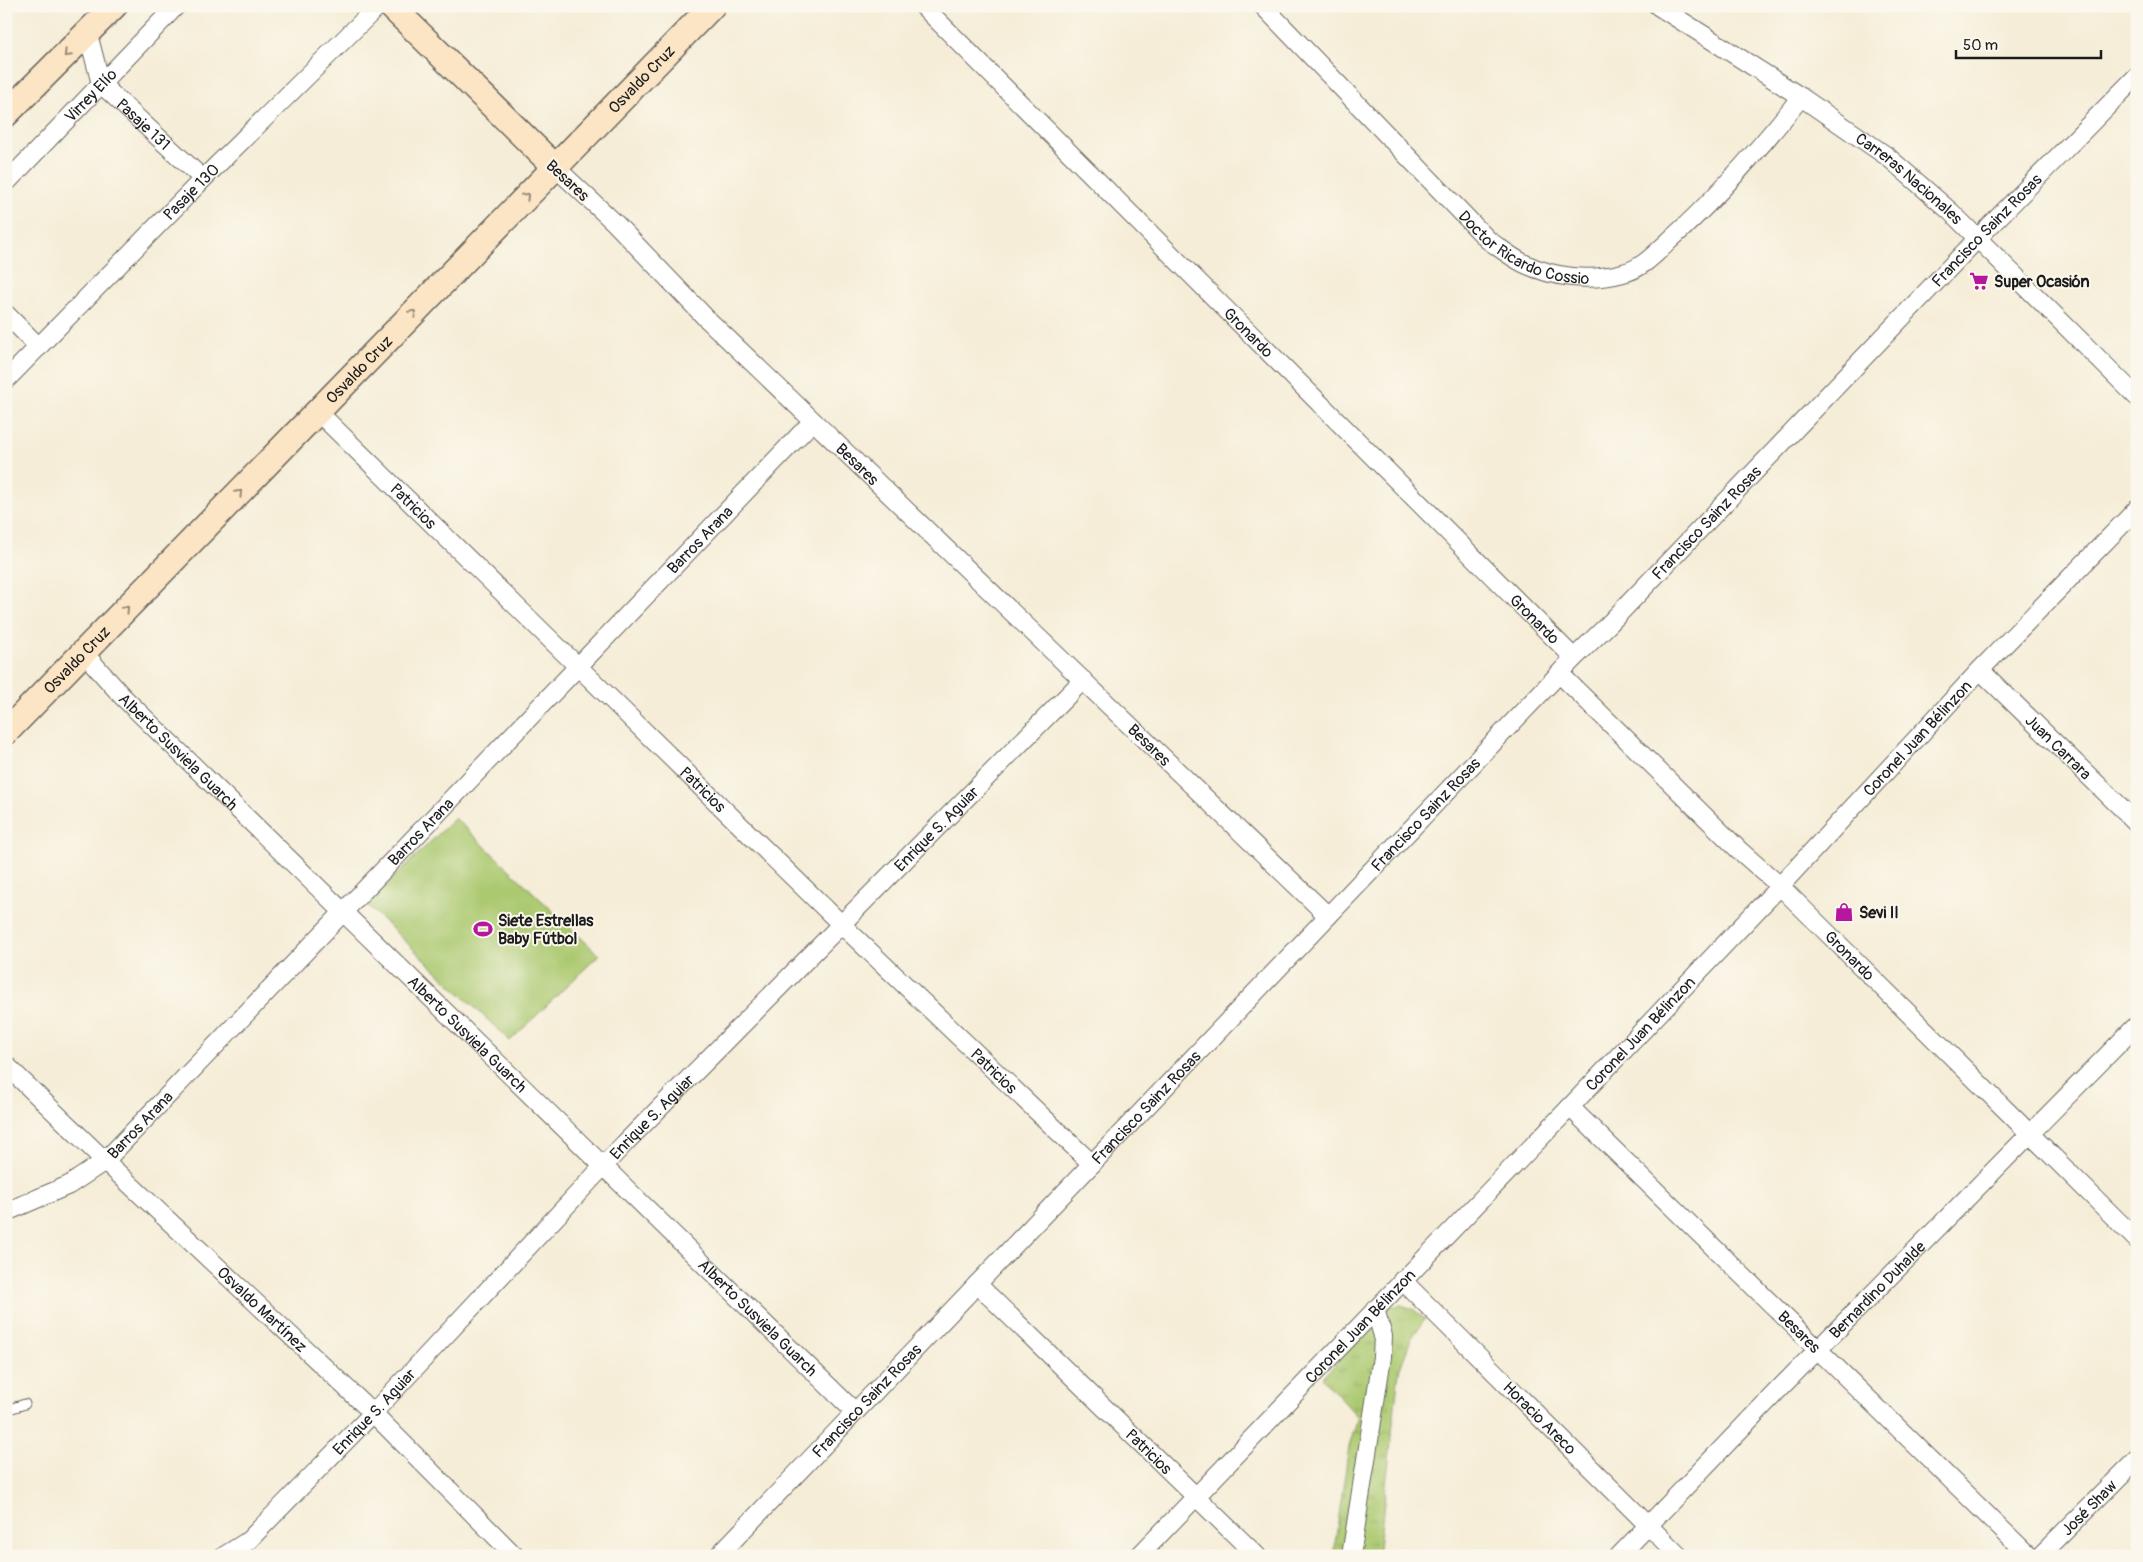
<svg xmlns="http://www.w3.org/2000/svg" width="2143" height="1562" font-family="Pangolin,sans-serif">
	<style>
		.grass { fill: url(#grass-tufts); stroke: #647246 }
		.green { fill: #abc970; stroke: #647246 }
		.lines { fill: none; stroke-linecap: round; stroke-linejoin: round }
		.lane-casing { stroke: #68655d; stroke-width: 11 }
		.street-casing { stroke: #68655d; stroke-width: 20 }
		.secondary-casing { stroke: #68655d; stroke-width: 28 }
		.lane { stroke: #fff; stroke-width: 9 }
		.street { stroke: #fff; stroke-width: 18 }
		.secondary { stroke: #fce5c4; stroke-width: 25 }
		.oneway { stroke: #978b78 }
		.labels { text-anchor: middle; stroke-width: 4; stroke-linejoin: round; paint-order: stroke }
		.street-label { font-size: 16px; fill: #1c1c1c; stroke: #fbf7ec }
		.poi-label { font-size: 16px; font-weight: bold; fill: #1c1c1c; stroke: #fbf7ec; text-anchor: start }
	</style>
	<defs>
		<pattern id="grass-tufts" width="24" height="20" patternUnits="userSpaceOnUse" patternTransform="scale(1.25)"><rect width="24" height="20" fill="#abc970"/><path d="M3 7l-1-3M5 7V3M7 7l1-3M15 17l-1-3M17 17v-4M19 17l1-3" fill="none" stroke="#93ac60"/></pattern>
	</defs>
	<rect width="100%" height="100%" fill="#fbf7ec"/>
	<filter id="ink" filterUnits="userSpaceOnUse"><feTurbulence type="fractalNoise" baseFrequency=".02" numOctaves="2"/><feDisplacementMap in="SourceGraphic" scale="10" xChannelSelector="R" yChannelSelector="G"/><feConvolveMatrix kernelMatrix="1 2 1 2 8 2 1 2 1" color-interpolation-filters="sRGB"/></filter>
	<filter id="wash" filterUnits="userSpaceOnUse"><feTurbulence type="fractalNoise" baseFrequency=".0096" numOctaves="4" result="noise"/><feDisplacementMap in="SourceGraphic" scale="20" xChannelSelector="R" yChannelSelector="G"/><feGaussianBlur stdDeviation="1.12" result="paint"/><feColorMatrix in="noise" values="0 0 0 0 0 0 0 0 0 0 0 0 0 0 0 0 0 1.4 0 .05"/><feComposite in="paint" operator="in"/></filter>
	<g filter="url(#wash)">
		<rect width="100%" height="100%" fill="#f5edd7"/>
		<!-- grass -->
		<path class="grass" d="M1401,1305L1413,1309L1425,1319L1411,1339L1399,1371L1378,1556H1333L1349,1447L1358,1417L1322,1378L1390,1307Z"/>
		<!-- green -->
		<path class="green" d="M455,818L599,955L510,1041L366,904Z"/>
	</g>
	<g filter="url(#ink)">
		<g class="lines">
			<!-- lane casing -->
			<g class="lane-casing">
				<path id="lane" d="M6,1410L25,1404"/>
			</g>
			<!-- street casing -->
			<g class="street-casing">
				<g id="street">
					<path id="s1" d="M923,6L1574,658"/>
					<path id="s2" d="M1263,6L1488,240C1500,248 1511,257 1523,263C1554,278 1590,282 1623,273C1642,269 1656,253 1670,240C1718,197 1760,148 1801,97"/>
					<path id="s3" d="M1658,6L1801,97L1888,157L1951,212L2137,397"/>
					<path id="s4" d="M88,34L101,84L203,179"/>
					<path id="s5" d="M555,167L615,223L705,317L1328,916"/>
					<path id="s6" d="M6,183L176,6"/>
					<path d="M6,314L39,347"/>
					<path id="s7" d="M6,380L203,179L378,6"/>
					<path id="s8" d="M318,412L841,924L1092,1164"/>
					<path id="s9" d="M83,652L122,696L855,1412"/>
					<path id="s10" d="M1980,670L2137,823"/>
					<path id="s11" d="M1560,674L1739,850L1780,886L2137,1240"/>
					<path id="s12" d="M6,1065L105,1161L373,1413L515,1556"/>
					<path id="s13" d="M1570,1107L2029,1556"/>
					<path id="s14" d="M6,1212L69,1185L105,1161L813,421"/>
					<path id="s15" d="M1402,1280L1679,1556"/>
					<path id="s16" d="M977,1284L1257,1556"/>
					<path id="s17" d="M224,1556L248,1541L373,1413L624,1144L1083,680"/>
					<path id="s18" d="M718,1556L1574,658L1610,623L1977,239L2137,76"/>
					<path id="s19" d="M1139,1556L1570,1107L1780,886L1980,670L2137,509"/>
					<path d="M1351,1556L1382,1357L1383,1336L1375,1309"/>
					<path id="s20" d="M1619,1556L1779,1389L2137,1025"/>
					<path id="s21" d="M2040,1556L2137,1459"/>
				</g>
			</g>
			<!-- secondary casing -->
			<g class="secondary-casing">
				<g id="secondary">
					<path d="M391,6L555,167"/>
					<path d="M6,114L114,6"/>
					<path id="s22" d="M6,732L712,6"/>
				</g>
			</g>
			<!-- lane -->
			<use href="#lane" class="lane"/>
			<!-- street -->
			<use href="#street" class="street"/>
			<!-- secondary -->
			<use href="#secondary" class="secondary"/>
		</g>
		<!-- one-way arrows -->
		<defs><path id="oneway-chevron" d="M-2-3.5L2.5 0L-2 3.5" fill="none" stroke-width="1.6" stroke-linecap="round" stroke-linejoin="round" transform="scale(1.25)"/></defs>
		<g class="oneway">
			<use href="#oneway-chevron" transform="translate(67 54) rotate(135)"/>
			<use href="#oneway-chevron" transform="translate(526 196) rotate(-46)"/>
			<use href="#oneway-chevron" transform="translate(413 313) rotate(-46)"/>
			<use href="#oneway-chevron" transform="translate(239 493) rotate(-46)"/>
			<use href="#oneway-chevron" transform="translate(126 609) rotate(-46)"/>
		</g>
	</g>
	<!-- icons -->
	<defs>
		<g id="supermarket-bare" transform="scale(1.5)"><path d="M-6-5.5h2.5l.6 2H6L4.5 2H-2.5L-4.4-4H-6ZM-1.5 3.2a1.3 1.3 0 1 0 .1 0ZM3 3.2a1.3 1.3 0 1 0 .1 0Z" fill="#b5179e" stroke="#fbf7ec" stroke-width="2.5" paint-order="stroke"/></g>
		<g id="shop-bare" transform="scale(1.5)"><path d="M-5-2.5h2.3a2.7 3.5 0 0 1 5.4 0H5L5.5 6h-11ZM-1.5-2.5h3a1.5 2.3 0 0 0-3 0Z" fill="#b5179e" stroke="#fbf7ec" stroke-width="2.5" paint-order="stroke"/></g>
		<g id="stadium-bare" transform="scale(1.5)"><path d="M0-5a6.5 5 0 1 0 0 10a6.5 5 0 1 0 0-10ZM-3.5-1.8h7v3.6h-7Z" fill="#b5179e" stroke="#fbf7ec" stroke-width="2.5" paint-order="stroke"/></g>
	</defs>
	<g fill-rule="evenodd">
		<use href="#supermarket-bare" x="1979" y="281"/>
		<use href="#shop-bare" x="1844" y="912"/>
		<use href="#stadium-bare" x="483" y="929"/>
	</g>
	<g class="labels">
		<!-- street labels -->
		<g class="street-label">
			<text dy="6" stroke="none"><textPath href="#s22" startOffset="911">Osvaldo Cruz</textPath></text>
			<text dy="6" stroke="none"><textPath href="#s6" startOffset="122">Virrey Elío</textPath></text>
			<text dy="6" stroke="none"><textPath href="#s4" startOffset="110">Pasaje 131</textPath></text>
			<text dy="6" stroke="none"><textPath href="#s3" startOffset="305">Carreras Nacionales</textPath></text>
			<text transform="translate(568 180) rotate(43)" y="6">Besares</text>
			<text dy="6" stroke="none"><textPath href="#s7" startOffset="264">Pasaje 130</textPath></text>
			<text dy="6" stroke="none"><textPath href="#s18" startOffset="1835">Francisco Sainz Rosas</textPath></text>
			<text dy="6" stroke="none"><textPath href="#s2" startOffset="361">Doctor Ricardo Cossio</textPath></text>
			<text dy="6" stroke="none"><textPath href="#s1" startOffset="461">Gronardo</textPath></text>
			<text dy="6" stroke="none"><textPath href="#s22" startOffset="506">Osvaldo Cruz</textPath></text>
			<text dy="6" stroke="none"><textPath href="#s5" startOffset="424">Besares</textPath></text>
			<text dy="6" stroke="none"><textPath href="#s8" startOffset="134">Patricios</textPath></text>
			<text dy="6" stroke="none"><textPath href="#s18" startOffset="1430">Francisco Sainz Rosas</textPath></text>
			<text dy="6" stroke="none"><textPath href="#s14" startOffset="972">Barros Arana</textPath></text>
			<text dy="6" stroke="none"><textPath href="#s1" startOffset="866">Gronardo</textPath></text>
			<text dy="6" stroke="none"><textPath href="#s22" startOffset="101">Osvaldo Cruz</textPath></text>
			<text dy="6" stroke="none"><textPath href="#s19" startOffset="1129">Coronel Juan Bélinzon</textPath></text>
			<text dy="6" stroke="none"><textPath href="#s5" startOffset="829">Besares</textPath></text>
			<text dy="6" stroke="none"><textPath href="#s10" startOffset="110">Juan Carrara</textPath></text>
			<text dy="6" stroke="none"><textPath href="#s9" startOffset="138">Alberto Susviela Guarch</textPath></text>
			<text dy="6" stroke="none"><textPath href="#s8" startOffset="539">Patricios</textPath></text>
			<text dy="6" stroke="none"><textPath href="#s18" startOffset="1025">Francisco Sainz Rosas</textPath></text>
			<text dy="6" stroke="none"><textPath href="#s17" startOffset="1019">Enrique S. Aguiar</textPath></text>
			<text dy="6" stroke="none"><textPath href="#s14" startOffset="568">Barros Arana</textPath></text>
			<text dy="6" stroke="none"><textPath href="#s11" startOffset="404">Gronardo</textPath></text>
			<text dy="6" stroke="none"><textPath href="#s9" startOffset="542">Alberto Susviela Guarch</textPath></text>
			<text dy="6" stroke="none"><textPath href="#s19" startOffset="724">Coronel Juan Bélinzon</textPath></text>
			<text dy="6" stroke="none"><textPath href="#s8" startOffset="944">Patricios</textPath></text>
			<text dy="6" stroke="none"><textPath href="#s18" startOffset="620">Francisco Sainz Rosas</textPath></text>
			<text dy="6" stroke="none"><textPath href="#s17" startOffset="614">Enrique S. Aguiar</textPath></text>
			<text dy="6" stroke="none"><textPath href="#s14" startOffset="162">Barros Arana</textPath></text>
			<text dy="6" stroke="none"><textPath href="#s20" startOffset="371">Bernardino Duhalde</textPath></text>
			<text dy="6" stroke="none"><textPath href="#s12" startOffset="354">Osvaldo Martínez</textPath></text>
			<text dy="6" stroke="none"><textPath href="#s9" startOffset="948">Alberto Susviela Guarch</textPath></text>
			<text dy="6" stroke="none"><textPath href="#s19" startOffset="319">Coronel Juan Bélinzon</textPath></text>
			<text dy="6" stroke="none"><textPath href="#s13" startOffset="321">Besares</textPath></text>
			<text dy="6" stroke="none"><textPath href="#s18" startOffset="215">Francisco Sainz Rosas</textPath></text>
			<text dy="6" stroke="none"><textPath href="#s17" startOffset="209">Enrique S. Aguiar</textPath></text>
			<text dy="6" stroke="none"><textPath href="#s15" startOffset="195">Horacio Areco</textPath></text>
			<text dy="6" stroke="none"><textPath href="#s16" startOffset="240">Patricios</textPath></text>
			<text dy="6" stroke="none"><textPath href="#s21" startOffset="69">José Shaw</textPath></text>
		</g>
		<!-- poi labels -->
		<g class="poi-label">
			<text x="1994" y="287">Super Ocasión</text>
			<text x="1859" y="918">Sevi II</text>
			<text x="498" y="926">Siete Estrellas<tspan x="498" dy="18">Baby Fútbol</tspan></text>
		</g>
	</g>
	<!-- margin -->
	<rect width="2143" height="1562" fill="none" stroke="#fbf7ec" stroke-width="25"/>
	<!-- scale -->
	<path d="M1956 50v8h145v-8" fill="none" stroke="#1c1c1c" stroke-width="2.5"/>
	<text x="1963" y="50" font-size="15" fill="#1c1c1c" stroke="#fbf7ec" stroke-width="4" paint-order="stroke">50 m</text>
</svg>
